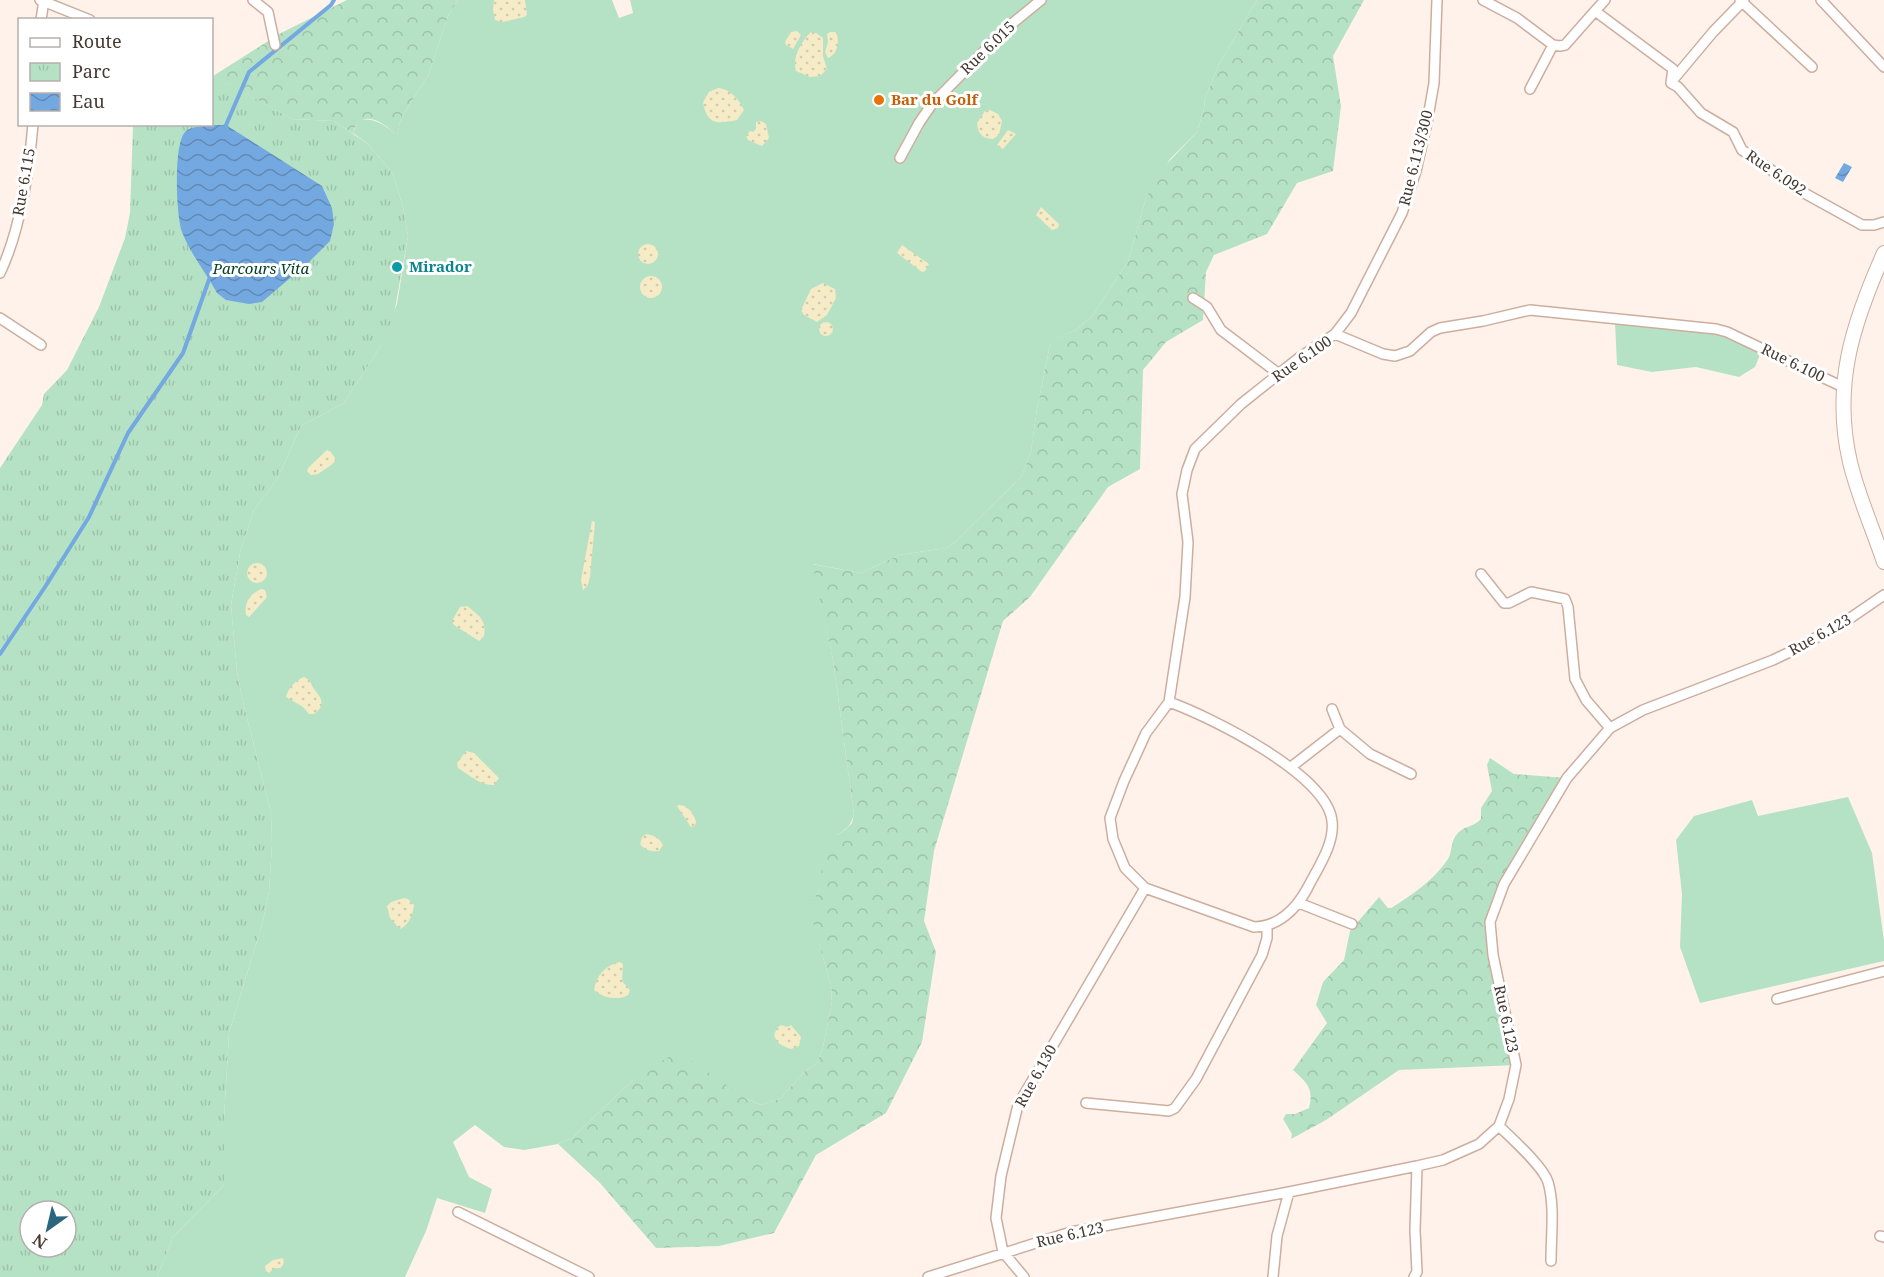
<svg xmlns="http://www.w3.org/2000/svg" width="1884" height="1277" font-family="'Noto Serif',serif">
	<style>
		.grass { fill: #b5e2c5 }
		.forest { fill: url(#forest-crowns) }
		.sand { fill: url(#sand-dots) }
		.park { fill: url(#park-tufts); fill-rule: evenodd }
		.water { fill: url(#water-waves) }
		.lines { fill: none; stroke-linecap: round; stroke-linejoin: round }
		.stream { stroke: #74a8e0; stroke-width: 4 }
		.street-casing { stroke: #cdae9e; stroke-width: 12 }
		.secondary-casing { stroke: #cdae9e; stroke-width: 16 }
		.street { stroke: #fff; stroke-width: 9 }
		.secondary { stroke: #fff; stroke-width: 14 }
		.food-dot { fill: #e8710a; stroke: #fff; stroke-width: 2 }
		.culture-dot { fill: #0f9aa8; stroke: #fff; stroke-width: 2 }
		.labels { text-anchor: middle; stroke-width: 6; stroke-linejoin: round; paint-order: stroke }
		.street-label { font-size: 15px; fill: #453932; stroke: #fff }
		.food-label { font-size: 15px; font-weight: bold; fill: #c56008; stroke: #fff; text-anchor: start }
		.culture-label { font-size: 15px; font-weight: bold; fill: #0d838f; stroke: #fff; text-anchor: start }
		.park-label { font-size: 15px; font-style: italic; fill: #014024; stroke: #fff }
	</style>
	<defs>
		<pattern id="forest-crowns" width="20" height="18" patternUnits="userSpaceOnUse" patternTransform="scale(1.5)"><rect width="20" height="18" fill="#b5e2c5"/><path d="M2 6a3 3 0 1 1 6 0M12 15a3 3 0 1 1 6 0" fill="none" stroke="#9dc3aa"/></pattern>
		<pattern id="sand-dots" width="8" height="8" patternUnits="userSpaceOnUse" patternTransform="scale(1.5)"><rect width="8" height="8" fill="#f5ebc6"/><path d="M2 2h.1M6 6h.1" fill="none" stroke="#d3caab" stroke-width="1.8" stroke-linecap="round"/></pattern>
		<pattern id="park-tufts" width="24" height="20" patternUnits="userSpaceOnUse" patternTransform="scale(1.5)"><rect width="24" height="20" fill="#b5e2c5"/><path d="M3 7l-1-3M5 7V3M7 7l1-3M15 17l-1-3M17 17v-4M19 17l1-3" fill="none" stroke="#9dc3aa"/></pattern>
		<pattern id="water-waves" width="16" height="10" patternUnits="userSpaceOnUse" patternTransform="scale(1.5)"><rect width="16" height="10" fill="#74a8e0"/><path d="M0 5q4-4 8 0t8 0" fill="none" stroke="#618ab6"/></pattern>
	</defs>
	<rect width="100%" height="100%" fill="#fff2eb"/>
	<!-- grass -->
	<path class="grass" d="M458,0H612L619,18L633,13L630,0H1257L1219,64L1205,98L1204,109L1197,132L1170,159L1146,198L1128,261L1093,315L1076,330L1056,338L1050,345L1037,409L1031,451L1022,476L954,543L946,548L899,555L861,573L813,564L833,660L854,814C851,825 847,829 837,835L819,891L813,900L819,943L831,985L832,1002L823,1047L817,1063L804,1072L781,1098L761,1105L745,1098L634,1079L572,1138L558,1144L524,1150L504,1147L475,1125L453,1142L469,1177L492,1189L485,1213L437,1198L426,1231L405,1277H157L173,1237L224,1185V1119L229,1033L263,921L269,891L272,845L271,813L244,706L237,672L231,605L240,553L254,510L277,480L301,426L344,403L380,347L397,304L408,236L403,207L393,174L368,144L353,133L359,120C375,117 386,126 397,135L401,118L429,74L448,16Z
		M1615,322L1718,332L1761,352L1755,367L1739,377L1696,367L1652,372L1617,365Z
		M1848,797L1872,853L1884,941V961L1700,1003L1680,947L1682,894L1676,840L1694,816L1752,800L1758,816Z"/>
	<!-- forest -->
	<path class="forest" d="M347,0H458L448,16L429,74L401,118L397,136C384,122 361,107 353,133L355,135L334,121L292,119L213,76L281,33Z
		M1257,0H1364L1333,56L1341,106L1333,171L1297,183L1267,234L1214,255L1206,272L1203,320L1166,342L1143,370L1140,469L1108,487L1030,597L1003,621L934,851L924,921L936,952L922,1042L886,1113L816,1155L774,1233L719,1246L656,1248L600,1183L558,1144L572,1138L634,1079L678,1051L745,1098L761,1105L781,1098L804,1072L817,1063L823,1047L832,1002L831,985L813,923V900L819,891L823,860L828,847L837,835L845,830L852,823L854,814L833,660L812,564L861,573L899,555L946,548L954,543L1022,476L1031,451L1037,409L1050,345L1055,338L1076,330L1093,315L1128,261L1146,198L1161,170L1197,132L1204,109L1205,98L1219,64Z
		M1490,758L1514,774L1567,778L1524,848L1490,922L1516,1065L1399,1070L1326,1120L1291,1139L1292,1134L1283,1119L1286,1114H1295L1309,1108C1314,1088 1307,1083 1293,1070L1327,1023L1316,1005L1323,982L1344,960L1350,931L1379,897L1388,908H1391C1411,896 1435,879 1448,859C1453,850 1450,841 1458,833C1464,826 1474,827 1481,819V808L1492,791L1487,765Z"/>
	<!-- sand -->
	<path class="sand" d="M494,0H525L527,15L524,17L502,22L495,20L493,10Z
		M797,31L801,35L793,49L786,45L785,42L791,32Z
		M811,32L816,33L823,38V56L827,69L820,76L810,77L796,71C792,57 801,42 811,32Z
		M830,32H836C840,40 838,54 828,58L825,52L828,42L827,34Z
		M718,88C730,89 739,99 744,110L737,120C717,124 707,125 703,102L709,92Z
		M990,110L998,114L1002,121L999,135L993,139C982,138 978,134 977,123L985,111Z
		M761,121L766,124L769,138L762,146L748,140L746,136L750,131L753,132L756,129V122Z
		M1008,130L1016,134L1003,149L997,145Z
		M1041,207L1059,224L1058,228L1052,230L1036,215Z
		M638 254a10 10 0 1 1 20 0a10 10 0 1 1-20 0Z
		M902,245L929,264L925,271L922,272L897,253Z
		M640 287a11 11 0 1 1 22 0a11 11 0 1 1-22 0Z
		M823,283L835,289L836,298L827,315L817,322L804,315L801,310L811,289Z
		M819 329a7 7 0 1 1 14 0a7 7 0 1 1-14 0Z
		M327,450L331,452L335,458L334,463L318,474L311,475L307,471L308,468Z
		M592,521L595,522L590,577L588,585L583,590L581,580Z
		M247 573a10 10 0 1 1 20 0a10 10 0 1 1-20 0Z
		M261,589L265,590L267,597L249,617L246,615C244,602 250,594 261,589Z
		M467,606C479,615 487,621 484,636L479,641L454,625L452,621L460,607Z
		M304,677C311,680 310,683 314,689C322,699 326,705 314,714H309L303,707L286,697C288,688 296,680 304,677Z
		M466,751L474,753L499,778L494,785C481,786 469,775 458,768L457,763Z
		M679,805C688,805 694,814 696,822L695,826L691,827L677,806Z
		M646,834C653,835 660,838 663,845L659,851C652,852 644,850 640,844L642,837Z
		M404,898L408,899L414,905C413,914 410,924 400,929L390,918L387,906L391,902Z
		M620,962L623,964L622,981L630,990L628,995C617,1001 603,998 594,990C596,976 605,965 620,962Z
		M781,1025L787,1027L791,1025L801,1037L799,1046L791,1049C782,1046 777,1044 774,1035L777,1028Z
		M283,1258L284,1262C282,1268 280,1269 274,1268L269,1273L266,1271L265,1266L273,1260Z"/>
	<!-- park -->
	<path class="park" d="M212,75L292,119L334,121L368,144L393,174L403,207L408,236L393,320L380,347L344,403L301,426L277,480L254,510L240,553L231,605L237,672L244,706L271,813L272,845L269,891L263,921L229,1033L224,1119V1185L173,1237L157,1277H0V468L42,405L44,394L67,370L99,307L125,238L130,213L133,125L212,124ZM30,1211H66V1247H30Z"/>
	<!-- water -->
	<path class="water" d="M209,125H226L322,186L332,208L334,224L330,241L309,262L262,302L249,304L226,300L217,293C206,273 190,253 182,232C176,216 173,141 186,131C191,127 202,126 209,125Z
		M1844,163L1852,167L1843,182L1835,178Z"/>
	<g class="lines">
		<!-- stream -->
		<path class="stream" d="M227,129L226,125L249,72L331,5L334,0
			M0,654L45,587L89,517L128,433L183,353L211,274"/>
		<!-- street casing -->
		<g class="street-casing">
			<path id="street" d="M40,0L90,20
				M253,0L268,12L275,45
				M1483,0L1517,18L1553,45L1560,46L1565,45L1595,11
				M1605,0L1595,11L1673,69L1671,83L1678,87L1701,113L1733,132L1742,150L1806,194L1862,225H1874L1884,222
				M1740,0L1812,67
				M1821,0L1884,67
				M41,20L44,0
				M1672,81L1713,32L1744,0
				M1530,89L1553,45
				M900,158L919,123L932,104L1008,27L1041,0
				M0,273C20,231 29,171 33,124
				M1193,298L1207,307L1221,330L1279,374
				M0,318L41,345
				M1335,334L1351,313L1402,213L1416,171L1427,123L1434,83L1437,0
				M1481,574L1504,603H1509L1531,592L1565,599L1568,607L1575,679L1586,700L1610,728
				M1169,702C1209,716 1328,775 1332,821C1335,844 1317,869 1307,889C1296,909 1278,927 1254,927L1145,888L1125,868L1113,839L1110,818L1124,781L1146,733L1169,702L1185,597L1188,542L1182,494L1187,470L1195,449L1241,404L1300,357L1335,334L1383,354L1395,356L1410,351L1431,332L1440,328L1483,321L1530,310L1716,329L1727,332L1843,387
				M1332,709L1340,729L1370,754L1411,774
				M1291,767L1340,729
				M1299,903L1352,924
				M1777,999L1884,971
				M1086,1103L1159,1110L1169,1111L1175,1108L1196,1079L1262,955L1267,938V927
				M1499,1126C1512,1139 1543,1166 1548,1182C1555,1206 1551,1235 1551,1261
				M458,1212L589,1277
				M1880,1236L1884,1237
				M928,1277L1071,1232L1289,1192L1417,1166L1443,1160L1479,1144L1499,1126L1509,1099L1516,1065L1493,955L1490,922L1504,884L1567,778L1610,728L1643,710L1773,660L1794,650L1846,621L1884,595
				M1024,1277L1003,1252L996,1218L1001,1176L1018,1105L1145,888
				M1273,1277L1277,1236L1289,1192
				M1414,1277L1417,1272L1415,1230L1417,1166"/>
		</g>
		<!-- secondary casing -->
		<g class="secondary-casing">
			<path id="secondary" d="M1884,253C1853,323 1832,385 1850,462C1858,496 1873,529 1884,562"/>
		</g>
		<!-- street -->
		<use href="#street" class="street"/>
		<!-- secondary -->
		<use href="#secondary" class="secondary"/>
	</g>
	<!-- markers -->
	<circle class="food-dot" cx="879" cy="100" r="6"/>
	<circle class="culture-dot" cx="397" cy="267" r="6"/>
	<g class="labels">
		<!-- street labels -->
		<g class="street-label">
			<text transform="translate(988 48) rotate(-44)" y="5">Rue 6.015</text>
			<text transform="translate(1416 158) rotate(-76)" y="5">Rue 6.113/300</text>
			<text transform="translate(1776 173) rotate(34)" y="5">Rue 6.092</text>
			<text transform="translate(24 182) rotate(-80)" y="5">Rue 6.115</text>
			<text transform="translate(1302 359) rotate(-35)" y="5">Rue 6.100</text>
			<text transform="translate(1793 363) rotate(26)" y="5">Rue 6.100</text>
			<text transform="translate(1820 635) rotate(-29)" y="5">Rue 6.123</text>
			<text transform="translate(1506 1019) rotate(78)" y="5">Rue 6.123</text>
			<text transform="translate(1036 1076) rotate(-61)" y="5">Rue 6.130</text>
			<text transform="translate(1070 1235) rotate(-13)" y="5">Rue 6.123</text>
		</g>
		<!-- food labels -->
		<g class="food-label">
			<text x="891" y="105">Bar du Golf</text>
		</g>
		<!-- culture labels -->
		<g class="culture-label">
			<text x="409" y="272">Mirador</text>
		</g>
		<!-- park labels -->
		<g class="park-label">
			<text x="261" y="274">Parcours Vita</text>
		</g>
	</g>
	<!-- legend -->
	<rect x="18" y="18" width="195" height="108" fill="#ffffff" stroke="#b5b0ad" stroke-width="1.5"/>
	<rect x="30" y="38" width="30" height="9" fill="#ffffff" stroke="#b5b0ad" stroke-width="1.5"/>
	<text x="72" y="48" font-size="18" fill="#453932">Route</text>
	<rect x="30" y="63" width="30" height="18" fill="url(#park-tufts)" stroke="#b5b0ad" stroke-width="1.5"/>
	<text x="72" y="78" font-size="18" fill="#453932">Parc</text>
	<rect x="30" y="93" width="30" height="18" fill="url(#water-waves)" stroke="#b5b0ad" stroke-width="1.5"/>
	<text x="72" y="108" font-size="18" fill="#453932">Eau</text>
	<!-- north arrow -->
	<g transform="translate(48 1229) rotate(214)"><circle r="28" fill="#ffffff" stroke="#b5b0ad" stroke-width="1.5"/>
	<path d="M0-4.5L10 22L0 15L-10 22Z" fill="#2c657e"/>
	<text y="-9" font-size="16" font-weight="bold" text-anchor="middle" fill="#453932">N</text>
	</g>
</svg>
